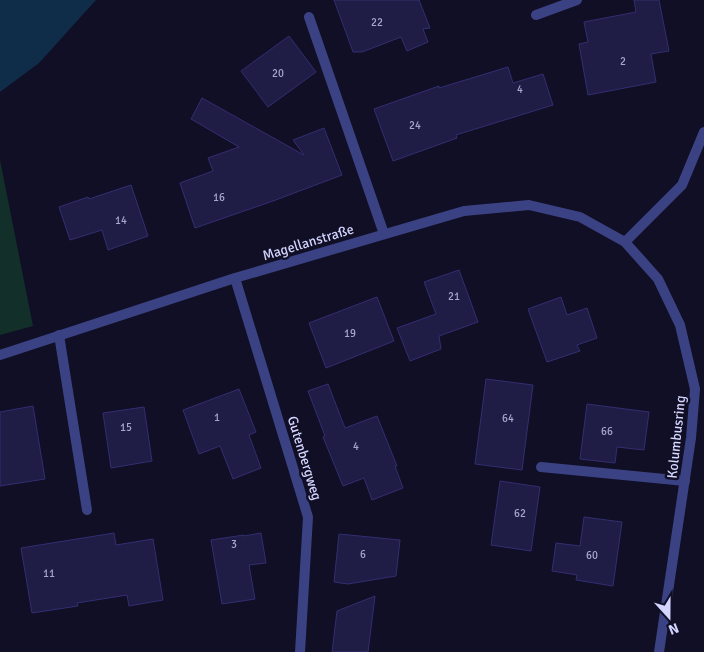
<svg xmlns="http://www.w3.org/2000/svg" width="704" height="652" font-family="Signika,sans-serif">
	<style>
		.green { fill: #122f2a }
		.water { fill: #0f2d49 }
		.building { fill: #1f1c46; stroke: #332e71 }
		.lines { fill: none; stroke-linecap: round; stroke-linejoin: round }
		.lane { stroke: #3b4283; stroke-width: 10 }
		.street { stroke: #3b4283; stroke-width: 10 }
		.labels { text-anchor: middle; stroke-width: 5; stroke-linejoin: round; paint-order: stroke }
		.number-label { font-size: 11px; fill: #a7a7d0 }
		.street-label { font-size: 14px; fill: #d4d5fe; stroke: #100f25 }
	</style>
	<rect width="100%" height="100%" fill="#100f25"/>
	<!-- green -->
	<path class="green" d="M0,160L33,326L0,335Z"/>
	<!-- water -->
	<path class="water" d="M0,0H96L39,63L0,92Z"/>
	<!-- building -->
	<path class="building" d="M334,0H419L430,28L423,29L428,42L407,51L401,37L362,52H353Z
		M634,0H659L669,51L651,54L656,82L588,95L579,44L588,42L584,22L636,12Z
		M289,36L316,72L268,107L241,71Z
		M508,67L513,83L543,74L553,105L456,135L457,138L393,161L374,109L439,86V88Z
		M202,98L304,155L293,140L324,128L342,175L273,201L195,228L180,183L213,171L208,158L239,147L191,119Z
		M131,185L148,236L108,250L102,230L70,240L59,207L88,197L89,199Z
		M459,270L478,322L439,336L441,349L410,361L397,328L436,314L424,282Z
		M377,297L394,341L326,368L309,323Z
		M561,297L567,315L587,308L597,338L577,345L580,351L547,362L528,309Z
		M486,379L533,385L522,470L475,464Z
		M328,384L345,428L377,416L397,466H395L403,488L372,500L364,478L343,486L323,437L325,436L308,391Z
		M239,389L256,432L249,435L261,468L233,479L220,446L199,454L183,410Z
		M587,404L649,412L644,450L617,447L615,463L580,459Z
		M33,406L45,479L0,486V412Z
		M144,407L152,461L111,468L103,413Z
		M500,481L540,487L531,551L491,545Z
		M584,517L622,522L613,586L576,580L577,575L552,571L556,543L580,546Z
		M114,533L116,545L153,539L163,600L129,606L127,595L77,603L78,606L32,613L21,548Z
		M261,533L266,563L249,565L255,599L222,604L211,540L244,535V536Z
		M339,534L400,540L396,576L348,584L334,582Z
		M375,596L368,652H332L337,611Z"/>
	<g class="lines">
		<!-- lane -->
		<path class="lane" d="M536,15L577,0
			M309,17L384,234
			M59,335L87,510
			M541,467L685,481"/>
		<!-- street -->
		<path class="street" d="M625,242L682,185L704,132
			M235,278L308,517L300,652
			M0,355L235,278L464,211L529,205L580,217L625,242L658,279L680,325L695,389L691,438L659,652"/>
	</g>
	<g class="labels">
		<!-- number labels -->
		<g class="number-label">
			<text x="377" y="26">22</text>
			<text x="623" y="65">2</text>
			<text x="278" y="77">20</text>
			<text x="520" y="93">4</text>
			<text x="415" y="129">24</text>
			<text x="219" y="201">16</text>
			<text x="121" y="224">14</text>
			<text x="454" y="300">21</text>
			<text x="350" y="337">19</text>
			<text x="217" y="421">1</text>
			<text x="508" y="422">64</text>
			<text x="126" y="431">15</text>
			<text x="607" y="435">66</text>
			<text x="356" y="450">4</text>
			<text x="520" y="517">62</text>
			<text x="234" y="548">3</text>
			<text x="363" y="558">6</text>
			<text x="592" y="559">60</text>
			<text x="49" y="577">11</text>
		</g>
		<!-- street labels -->
		<g class="street-label">
			<text transform="translate(308 242) rotate(-17)" y="5">Magellanstraße</text>
			<text transform="translate(676 437) rotate(-84)" y="5">Kolumbusring</text>
			<text transform="translate(305 458) rotate(73)" y="5">Gutenbergweg</text>
		</g>
	</g>
	<!-- north arrow -->
	<g transform="translate(669 617) rotate(159)" stroke="#100f25" stroke-width="4" paint-order="stroke">
	<path d="M0-4L9 19L0 12L-9 19Z" fill="#d4d5fe"/>
	<text y="-8" font-size="14" font-weight="bold" text-anchor="middle" fill="#d4d5fe">N</text>
	</g>
</svg>
